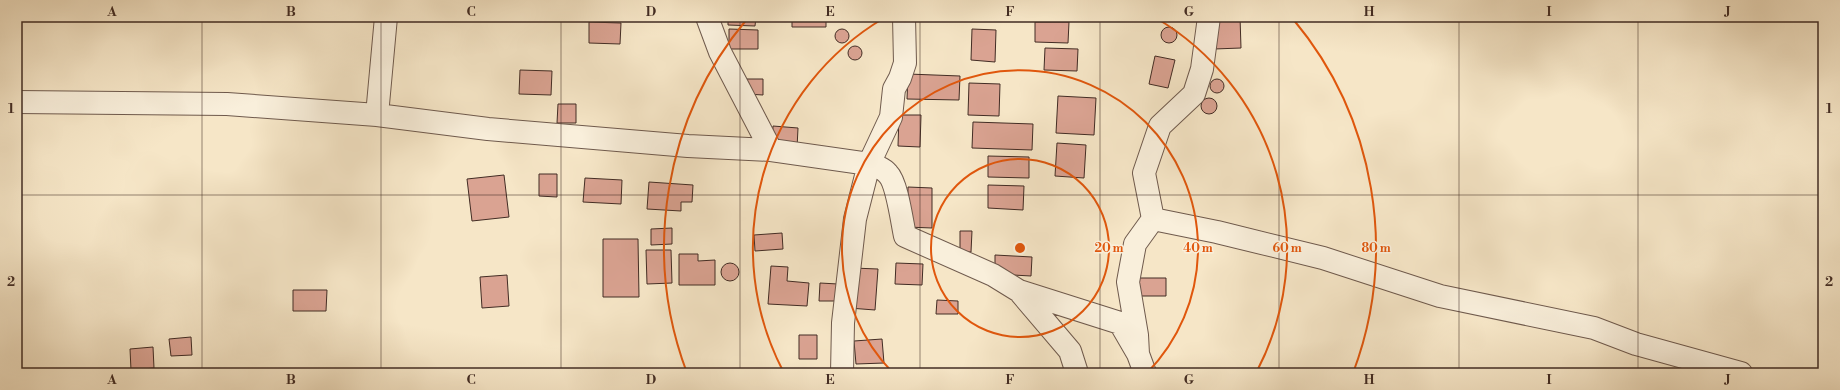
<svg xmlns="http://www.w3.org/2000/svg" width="1840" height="390" font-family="'Libre Bodoni',serif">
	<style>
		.building { fill: #daa392; stroke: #422c24 }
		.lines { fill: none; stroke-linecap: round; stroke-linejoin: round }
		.minor-casing { stroke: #6f5a4d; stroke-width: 24 }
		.minor { stroke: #f9efdb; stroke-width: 22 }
		.grid { fill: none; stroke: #422c24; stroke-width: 1; stroke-opacity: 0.55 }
		.ring { fill: none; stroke: #e0570d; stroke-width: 2 }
		.centre { fill: #e0570d; stroke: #f9efdb; stroke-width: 2 }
		.ring-label { font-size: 12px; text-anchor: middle; font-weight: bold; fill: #e0570d; stroke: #f9efdb; stroke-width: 3; stroke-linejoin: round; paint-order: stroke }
		.neatline { fill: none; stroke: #422c24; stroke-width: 1.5 }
		.grid-label { font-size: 13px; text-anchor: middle; font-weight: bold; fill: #422c24 }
	</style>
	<rect width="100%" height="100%" fill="#f6e6c7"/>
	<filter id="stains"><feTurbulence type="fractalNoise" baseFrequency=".005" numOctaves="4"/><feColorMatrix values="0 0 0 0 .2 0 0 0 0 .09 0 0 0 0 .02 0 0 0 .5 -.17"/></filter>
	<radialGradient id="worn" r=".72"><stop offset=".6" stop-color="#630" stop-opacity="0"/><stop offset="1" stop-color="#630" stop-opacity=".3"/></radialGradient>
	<!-- building -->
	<path class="building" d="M728,17H756L755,26L728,25Z
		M792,17H826V27H792Z
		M1240,17L1241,48L1214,49L1213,18Z
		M589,22L621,23L620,44L589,43Z
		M1035,22H1069L1068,43L1035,42Z
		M1161 35a8 8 0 1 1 16 0a8 8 0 1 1-16 0Z
		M729,29L758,30V49H729Z
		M972,29L996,30L995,62L971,60Z
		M835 36a7 7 0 1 1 14 0a7 7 0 1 1-14 0Z
		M848 53a7 7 0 1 1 14 0a7 7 0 1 1-14 0Z
		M1045,48L1078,49L1077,71L1044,70Z
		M1155,56L1175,60L1168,88L1149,84Z
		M520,70L552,71L551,95L519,94Z
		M908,74L960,76L959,100L907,99Z
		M1210 86a7 7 0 1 1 14 0a7 7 0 1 1-14 0Z
		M747,79H763V95L747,94Z
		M969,83L1000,84L999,116L968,115Z
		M1058,96L1096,98L1094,135L1056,133Z
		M1201 106a8 8 0 1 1 16 0a8 8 0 1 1-16 0Z
		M558,104H576V123H557Z
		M899,115H921L920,147L898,146Z
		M973,122L1033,124L1032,150L972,148Z
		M773,126L798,128L797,148L772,146Z
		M1057,143L1086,145L1084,178L1055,176Z
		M988,156L1029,157V178L988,177Z
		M539,174H557V197L539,196Z
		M504,175L509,217L472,221L467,179Z
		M585,178L622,180L621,204L583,202Z
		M649,182L693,185L692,202H681V211L647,209Z
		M988,185L1024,186L1023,210L988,208Z
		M908,187L932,188V228L907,227Z
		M672,228V244L651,245V229Z
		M960,231H972L971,252H960Z
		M782,233L783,249L755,251L754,235Z
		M603,239H638L639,297H603Z
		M646,250H671L672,283L647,284Z
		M679,254H698V261L715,260V285H679Z
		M995,255L1032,257L1031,276L995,274Z
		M721 272a9 9 0 1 1 18 0a9 9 0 1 1-18 0Z
		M896,263L923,264L922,285L895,284Z
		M771,266L788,267L787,281L809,283L807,306L768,304Z
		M853,268L878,269L875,310L849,308Z
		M507,275L509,306L482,308L480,277Z
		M1137,278H1166V296H1136Z
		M820,283L838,284V301H819Z
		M293,290H327L326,311H293Z
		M937,300L958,301V314H936Z
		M799,335H817V359H799Z
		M191,337L192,355L171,356L169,339Z
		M882,339L884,363L856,364L854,341Z
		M153,347L154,368L131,370L130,349Z"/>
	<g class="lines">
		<!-- minor casing -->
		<g class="minor-casing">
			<path id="minor" d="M707,17L720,52L771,150
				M17,102L227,104L377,115L488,129L688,146L771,150L869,164C876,166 883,168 888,174C897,183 902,222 905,236L993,275L1019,291L1120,323L1138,354
				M377,115L386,17
				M1153,219L1217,232L1323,258L1440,296L1594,328L1636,344L1741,373
				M1019,291L1070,351L1077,373
				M842,373L843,323L855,219L869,164L891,117L894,89L900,78L905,63L904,17
				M1145,373L1138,354L1137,335L1128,282L1135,244L1153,219L1144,173L1160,126L1194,94L1202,69L1209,17"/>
		</g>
		<!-- minor -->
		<use href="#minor" class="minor"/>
	</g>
	<!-- grid -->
	<path class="grid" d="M202,17V373M381,17V373M561,17V373M740,17V373M920,17V373M1100,17V373M1279,17V373M1459,17V373M1638,17V373M17,195H1823"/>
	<!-- distance rings -->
	<g class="ring">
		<circle cx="1020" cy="248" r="89"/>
		<path d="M893 373A178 178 0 1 1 1147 373"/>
		<path d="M783 371A267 267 0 0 1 884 18M1156 18A267 267 0 0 1 1257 371"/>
		<path d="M687 373A356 356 0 0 1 747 19M1293 19A356 356 0 0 1 1353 373"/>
	</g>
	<circle cx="1020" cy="248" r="6" class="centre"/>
	<g class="ring-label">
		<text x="1109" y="252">20 m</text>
		<text x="1198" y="252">40 m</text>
		<text x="1287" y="252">60 m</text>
		<text x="1376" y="252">80 m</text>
	</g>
	<!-- margin -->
	<rect width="1840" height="390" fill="none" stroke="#f6e6c7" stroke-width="44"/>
	<rect x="22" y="22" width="1796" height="346" class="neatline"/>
	<g class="grid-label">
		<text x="112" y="16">A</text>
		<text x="291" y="16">B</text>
		<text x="471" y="16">C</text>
		<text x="651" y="16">D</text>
		<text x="830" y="16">E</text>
		<text x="1010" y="16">F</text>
		<text x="1189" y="16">G</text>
		<text x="1369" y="16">H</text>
		<text x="1549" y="16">I</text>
		<text x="1728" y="16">J</text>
		<text x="11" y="113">1</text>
		<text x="1829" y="113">1</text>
		<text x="11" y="286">2</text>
		<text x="1829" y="286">2</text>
		<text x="112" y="384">A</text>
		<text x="291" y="384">B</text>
		<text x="471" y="384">C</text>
		<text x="651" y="384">D</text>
		<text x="830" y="384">E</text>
		<text x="1010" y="384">F</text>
		<text x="1189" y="384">G</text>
		<text x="1369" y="384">H</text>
		<text x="1549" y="384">I</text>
		<text x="1728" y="384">J</text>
	</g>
	<rect width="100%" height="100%" filter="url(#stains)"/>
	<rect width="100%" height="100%" fill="url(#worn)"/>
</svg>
